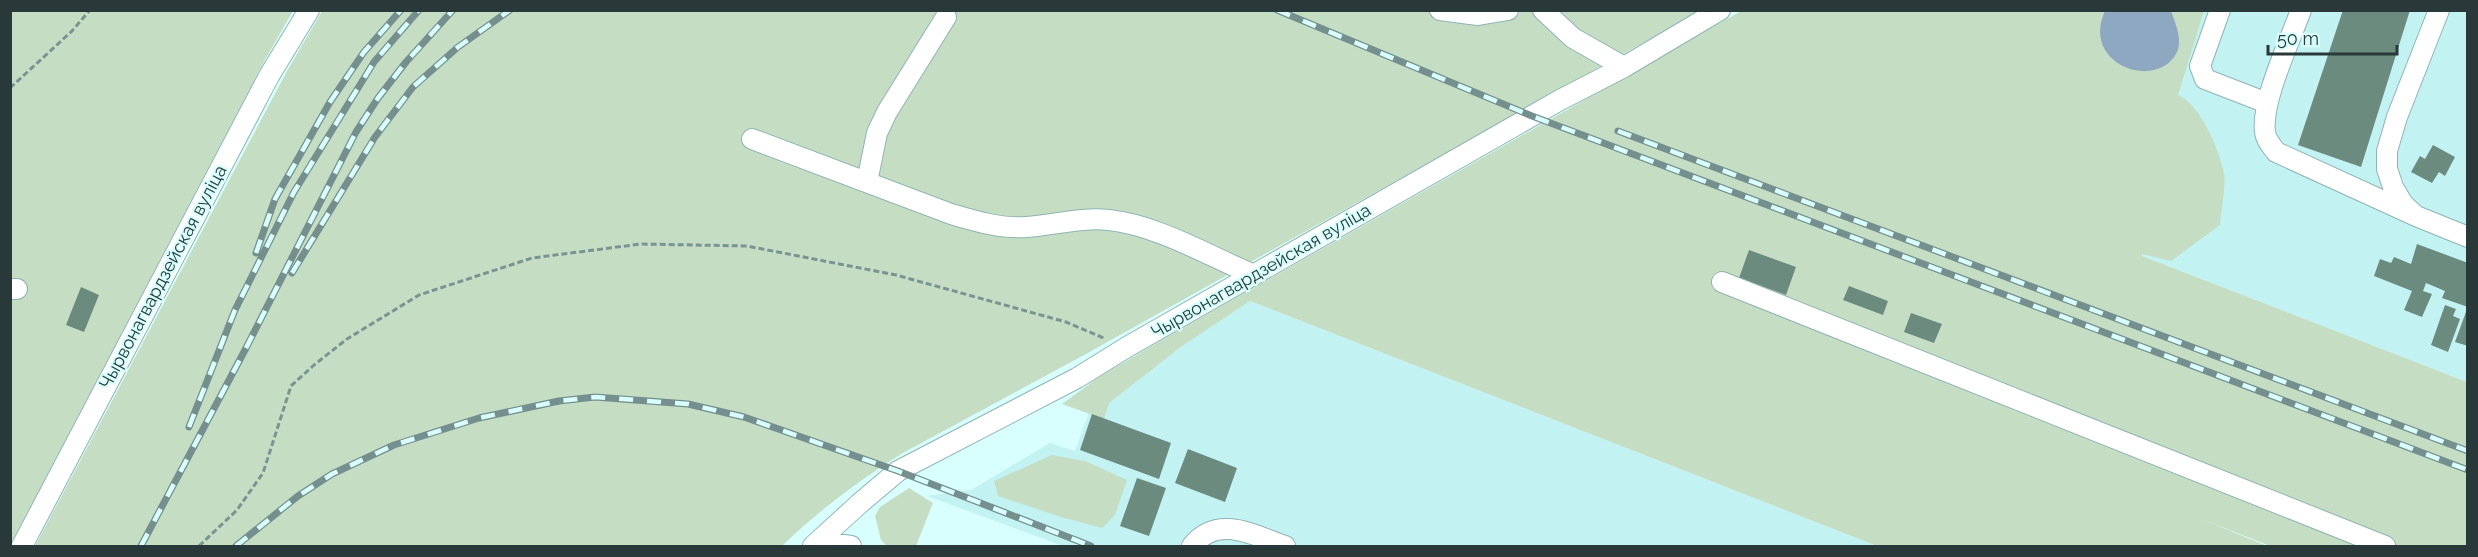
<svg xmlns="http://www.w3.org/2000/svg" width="2478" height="557" font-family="Raleway,sans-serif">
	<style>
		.built { fill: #c2f2f2 }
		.green { fill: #c5dec3 }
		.water { fill: #8fa8c1 }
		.building { fill: #6c8b7f }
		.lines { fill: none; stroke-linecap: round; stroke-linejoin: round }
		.minor-casing { stroke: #8fb4b3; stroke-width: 22 }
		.path { stroke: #799493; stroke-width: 3; stroke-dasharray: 6 3; stroke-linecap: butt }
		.minor { stroke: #fff; stroke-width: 20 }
		.rail-casing { stroke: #758f8f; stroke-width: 7 }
		.rail { stroke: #d8fffe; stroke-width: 4.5; stroke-dasharray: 14; stroke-linecap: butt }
		.labels { text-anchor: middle; stroke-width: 4.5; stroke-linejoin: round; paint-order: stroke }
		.street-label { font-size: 18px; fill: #293939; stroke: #d8fffe }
	</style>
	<rect width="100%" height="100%" fill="#d8fffe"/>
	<!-- built -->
	<path class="built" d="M2204,11H2467V382L2142,256L2182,78Z
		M1250,301L1877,546H1063L927,496L971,490L1050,443L1075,451L1089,413L1104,418L1108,403L1181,347Z"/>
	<!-- green -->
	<path class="green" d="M11,11H293L266,58L11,544Z
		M322,11H1700L1086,354L901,454C858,481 818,511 782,546H35L287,71Z
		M1741,11H2204L2178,95C2201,105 2219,150 2224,173C2226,189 2221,209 2220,225L2171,261L2142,254V256L2467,382V546H2270L2199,518L2267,546H1877L1250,301L1181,347L1109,403L1104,419L1062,404L1099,377L1172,334Z
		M1052,455L1085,461L1127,480L1115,515L1102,528L1061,517L998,496L994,481Z
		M909,488L933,503L916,546H887L881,540L875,516L880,507Z"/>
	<!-- water -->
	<path class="water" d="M2105,11H2171C2175,22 2183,40 2177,52C2158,92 2080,65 2105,11Z"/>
	<!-- building -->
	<path class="building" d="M2343,10H2410L2361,167L2298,145Z
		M2433,145L2455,157L2445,176L2439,172L2432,183L2411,172L2420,156L2425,159Z
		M2417,244L2468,263V307L2442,298L2445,291L2426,283L2423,291L2432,294L2422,317L2404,310L2412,291L2374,276L2380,259L2391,263L2394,257L2411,264Z
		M1749,250L1796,267L1786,295L1739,278Z
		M1849,286L1888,301L1883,315L1843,300Z
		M81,287L99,295L84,332L66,325Z
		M2445,305L2456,309L2453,316L2460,319L2448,352L2431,345Z
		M2467,309H2468V346L2455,342Z
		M1911,313L1942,324L1934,343L1904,332Z
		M1092,414L1171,443L1159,479L1080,450Z
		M1188,449L1237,468L1225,502L1175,483Z
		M1137,478L1166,488L1149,536L1120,526Z"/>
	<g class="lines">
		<!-- minor casing -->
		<g class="minor-casing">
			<path id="minor" d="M1440,10L1478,15L1508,10
				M1543,10L1573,38L1624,67
				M2220,10L2200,66L2205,79L2267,103
				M2301,10C2290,41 2261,101 2265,132C2266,140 2271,145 2276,152L2416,216
				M2439,10L2397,117L2387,151V169L2393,187L2403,204L2416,216L2468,237
				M752,139L951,214C975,221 1001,229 1027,227C1054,225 1082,217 1109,220C1157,225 1209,256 1254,275
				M867,182L877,133L887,112L946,17
				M1722,282L2385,546
				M10,289H17
				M22,546L269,76L309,10
				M813,546L859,504L898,471L1077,378L1127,347L1560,100L1624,67L1720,10
				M815,546L829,543L851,546
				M1192,546C1218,514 1253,535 1285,546"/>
		</g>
		<!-- path -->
		<path class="path" d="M10,88L72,31L90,10
			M199,546L237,510L263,473L291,386L314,365L347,339L419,295L532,258L641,244L747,246L896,275L1066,322L1106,339"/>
		<!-- minor -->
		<use href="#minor" class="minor"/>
		<!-- rail casing -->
		<g class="rail-casing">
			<path id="rail" d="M1277,10L1532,116L2468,470
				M1618,131L2468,451
				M256,253L275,199L330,102L364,52L401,10
				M292,273L375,137L413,87L458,47L510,10
				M189,427L235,310L294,192L374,62L419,10
				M141,546L245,350L356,132L378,98L406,62L453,10
				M236,546L298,496L332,474L394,445L479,418L559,401L595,397L688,404L744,417L898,471L1091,546"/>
		</g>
		<!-- rail -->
		<use href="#rail" class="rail"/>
	</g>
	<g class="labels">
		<!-- street labels -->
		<g class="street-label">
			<text transform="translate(1261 271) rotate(-30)" y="6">Чырвонагвардзейская вуліца</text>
			<text transform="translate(163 277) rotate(-62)" y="6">Чырвонагвардзейская вуліца</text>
		</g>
	</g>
	<!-- border -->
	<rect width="2478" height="557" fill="none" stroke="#293939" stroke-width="24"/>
	<!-- scale -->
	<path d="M2268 45v9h129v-9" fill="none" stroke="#293939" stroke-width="3"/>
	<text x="2277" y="45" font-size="18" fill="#293939" stroke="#d8fffe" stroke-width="4.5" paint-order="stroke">50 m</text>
</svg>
